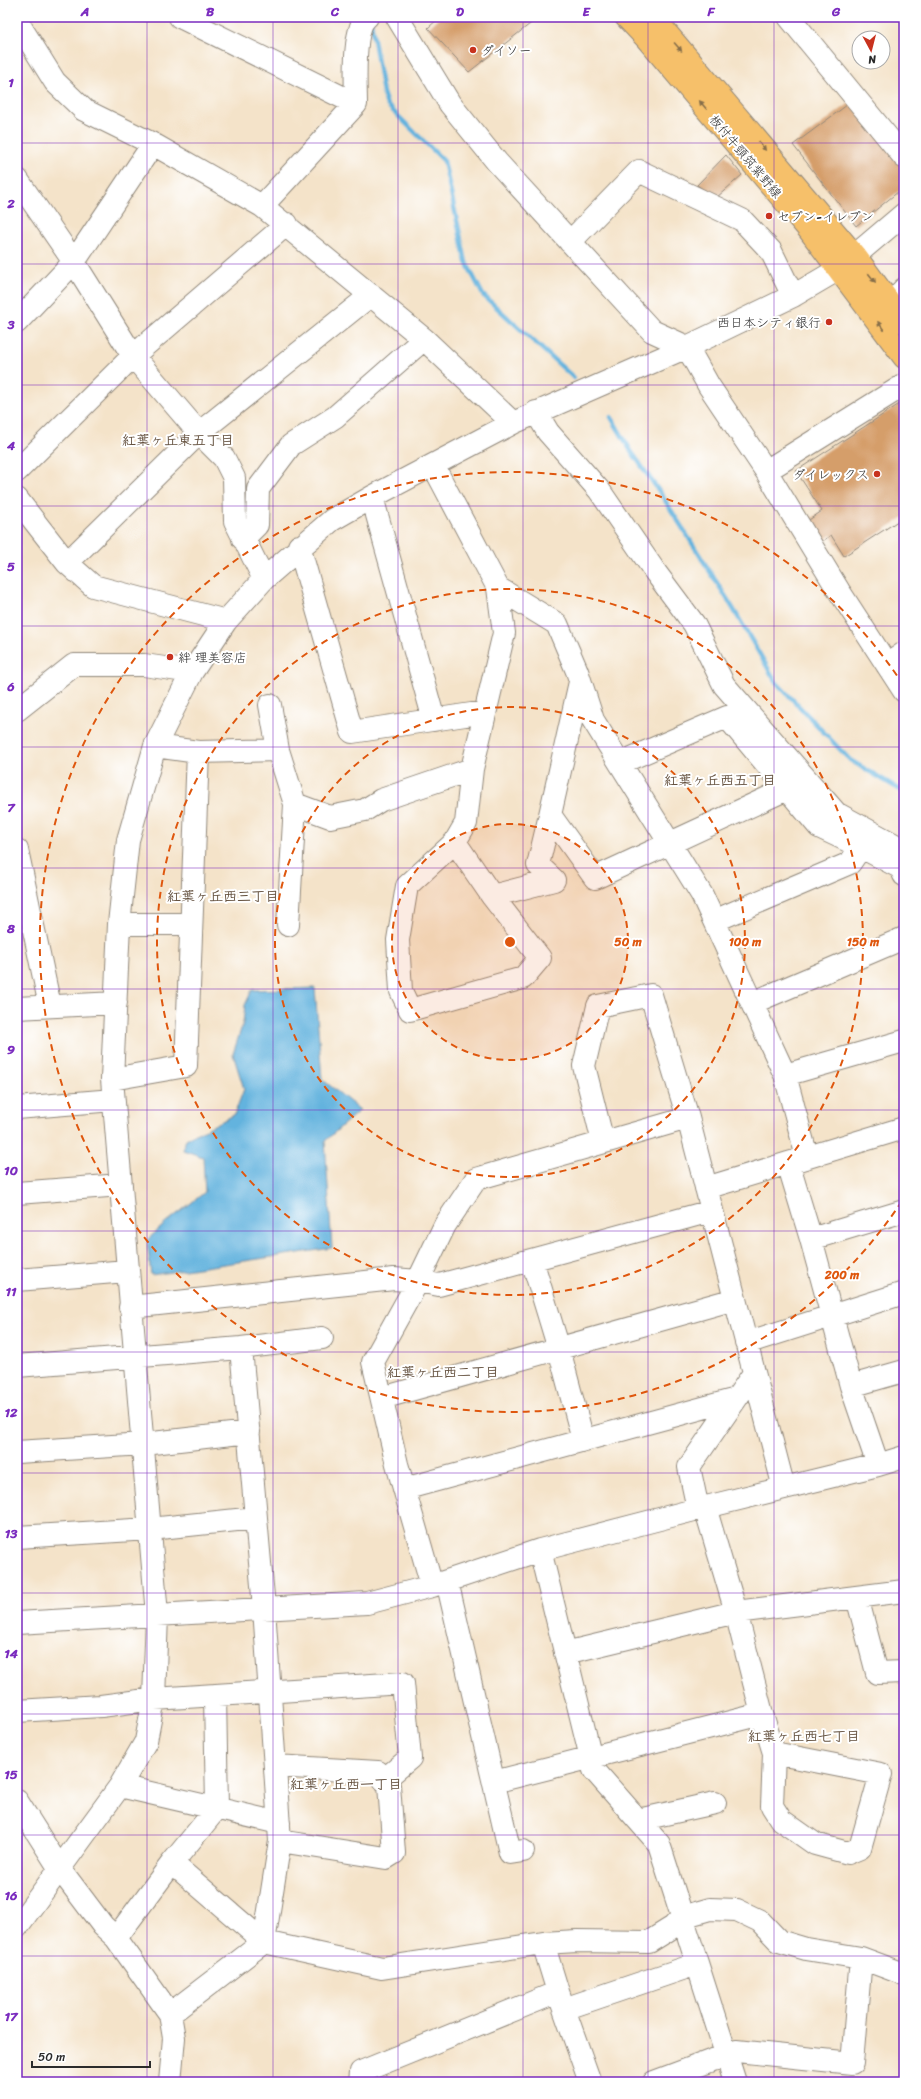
<svg xmlns="http://www.w3.org/2000/svg" width="921" height="2099" font-family="Sriracha,'Klee One',sans-serif">
	<style>
		.water { fill: #64b3de; stroke: #486f84 }
		.lines { fill: none; stroke-linecap: round; stroke-linejoin: round }
		.stream { stroke: #64b3de; stroke-width: 4.5 }
		.building { fill: #d59e6a }
		.minor-casing { stroke: #90877a; stroke-width: 24 }
		.major-casing { stroke: #90877a; stroke-width: 24 }
		.minor { stroke: #fff; stroke-width: 22 }
		.major { stroke: #f6c06b; stroke-width: 22 }
		.oneway { fill: #866e48 }
		.grid { fill: none; stroke: #7b2cbf; stroke-width: 1; stroke-opacity: 0.55 }
		.ring { fill: none; stroke: #df570e; stroke-width: 2; stroke-dasharray: 7 5 }
		.poi-dot { fill: #c8321e; stroke: #fff; stroke-width: 1.5 }
		.labels { text-anchor: middle; stroke-width: 4; stroke-linejoin: round; paint-order: stroke }
		.poi-label { font-size: 13px; fill: #2b2b2b; stroke: #fff; text-anchor: start }
		.street-label { font-size: 13px; fill: #2b2b2b; stroke: #fff }
		.neighbourhood-label { font-size: 14px; font-weight: bold; fill: #665341; stroke: #fff }
		.centre { fill: #df570e; stroke: #fff; stroke-width: 2 }
		.ring-label { font-size: 12px; text-anchor: middle; font-weight: bold; fill: #df570e; stroke: #fff; stroke-width: 4; stroke-linejoin: round; paint-order: stroke }
		.neatline { fill: none; stroke: #7b2cbf; stroke-width: 1.5 }
		.grid-label { font-size: 13px; text-anchor: middle; font-weight: bold; fill: #7b2cbf }
	</style>
	<rect width="100%" height="100%" fill="#fff"/>
	<filter id="ink" filterUnits="userSpaceOnUse"><feTurbulence type="fractalNoise" baseFrequency=".025" numOctaves="2"/><feDisplacementMap in="SourceGraphic" scale="8" xChannelSelector="R" yChannelSelector="G"/><feConvolveMatrix kernelMatrix="1 2 1 2 8 2 1 2 1" color-interpolation-filters="sRGB"/></filter>
	<filter id="wash" filterUnits="userSpaceOnUse"><feTurbulence type="fractalNoise" baseFrequency=".012" numOctaves="4" result="noise"/><feDisplacementMap in="SourceGraphic" scale="16" xChannelSelector="R" yChannelSelector="G"/><feGaussianBlur stdDeviation="0.9" result="paint"/><feColorMatrix in="noise" values="0 0 0 0 0 0 0 0 0 0 0 0 0 0 0 0 0 1.4 0 .05"/><feComposite in="paint" operator="in"/></filter>
	<g filter="url(#wash)">
		<rect width="100%" height="100%" fill="#f4e3c9"/>
		<!-- water -->
		<path class="water" d="M315,988L322,1079L360,1110L325,1141L332,1248L151,1275L147,1240L167,1222L205,1192L203,1157L183,1150L186,1139L234,1115L244,1089L233,1054L243,1023L245,1005L252,990Z"/>
		<g class="lines">
			<!-- stream -->
			<path class="stream" d="M371,22L383,93L387,105L444,161L466,262L483,295L574,378
				M611,417L631,451L661,494L731,605L776,682L850,760L904,792"/>
		</g>
		<g id="blocks">
			<!-- building -->
			<path class="building" d="M440,17H533L535,20L469,72L428,28Z
				M851,102L904,166V187L856,226L793,145Z
				M726,155L742,175L716,198L697,185Z
				M904,401V517L844,556L831,535L820,543L806,522L822,511L796,471Z"/>
		</g>
	</g>
	<g filter="url(#ink)">
		<use href="#blocks" fill-opacity="0" stroke="#90877a" stroke-width="1"/>
		<g class="lines">
			<!-- minor casing -->
			<g class="minor-casing">
				<path id="minor" d="M180,17L356,104
					M397,17L450,104L497,162L652,331L687,347L709,386L766,471L839,591L904,691
					M789,17L904,157
					M17,21L55,82L84,110L153,144L262,206L424,339L513,423
					M17,179L74,262L133,356L199,433L224,458L234,478L235,521L264,579
					M262,206L356,104C356,86 352,29 367,17
					M570,242L639,171L742,220L771,251L793,296
					M891,303L904,289
					M17,322L74,262L153,144
					M536,412L548,432L599,490L656,573L694,624L724,685L836,813L904,850
					M433,465L498,588L504,633L472,769L466,823L455,842L407,886L398,940L401,991L410,1010L523,978L540,958L492,896L455,842
					M17,471L133,356L287,224
					M766,471L904,385
					M372,497L434,720
					M17,499L67,563L93,586L226,621
					M243,539L257,525L258,489L291,445L335,417L424,339
					M299,546L352,732L485,712
					M67,563L199,433L371,295
					M498,588L557,624L577,671L593,720L702,895L785,1075L807,1157
					M887,665L904,653
					M580,682L550,815L595,878L787,789
					M270,705L278,750L295,804L288,925
					M17,710L74,665H144L192,672
					M198,752L278,750
					M620,763L727,717L819,827L861,847
					M295,804L330,817L365,810L381,800L472,769
					M17,850L50,1006
					M492,896L554,880L538,865L550,815
					M714,921L850,863L861,847L901,868L904,875
					M119,924H191
					M752,1003L904,938
					M17,1008L116,1003
					M785,1075L904,1041
					M112,1079L186,1066L198,752L155,746
					M17,1108L113,1100
					M603,1142L584,1066L598,1006L651,995L688,1118L784,1488
					M788,1163L811,1239L851,1386L878,1465L904,1457
					M706,1188L904,1128
					M17,1193L121,1185
					M811,1239L904,1211
					M532,1260L559,1349L583,1440
					M17,1280L127,1271
					M130,1307L394,1279L418,1281L439,1285L711,1211
					M746,1343L904,1293
					M17,1366L241,1348L322,1338
					M851,1386L904,1371
					M382,1398L735,1299
					M17,1452L144,1444L249,1432
					M404,1489L736,1399L754,1373
					M698,1509L689,1467L736,1399
					M17,1537L150,1529L256,1518
					M540,1550L698,1509L878,1465
					M447,1581L510,1853L523,1851
					M432,1586L397,1464L373,1362L418,1281L445,1225L476,1179L688,1118
					M857,1597L877,1673L904,1672
					M17,1623L367,1603L432,1586L540,1550L594,1770L659,1844L735,2082
					M565,1653L736,1612L904,1591
					M17,1711L101,1706L154,1699L403,1683L410,1758L384,1780
					M762,1714L774,1753L772,1806L781,1820L815,1844L848,1853L860,1848L881,1774L774,1753
					M275,1766L378,1772L389,1785L394,1853L386,1858L280,1841
					M494,1782L762,1714L736,1612L705,1507
					M120,1786L279,1823
					M17,1801L60,1869L103,1926L116,1938L170,2014L174,2038L170,2082
					M638,1820L715,1803
					M172,1863L264,1942L280,1841L264,1608L241,1348
					M17,1927L120,1786L146,1741L154,1699L157,1615L112,1079L119,924L128,840L155,746L192,672L226,621L264,579L332,520L372,497L513,423L687,347L793,296L839,269L904,214
					M116,1938L172,1863L217,1808L215,1695
					M543,1943L558,1992L590,2082
					M564,2009L697,1964
					M170,2014L264,1942L382,1968L543,1943L577,1941L649,1942L673,1927L682,1917L710,1909L737,1910L760,1921L779,1941L806,1949L861,1958L904,1974
					M360,2082L361,2072L558,1992
					M654,2082L737,2051L852,2063L861,1958"/>
			</g>
			<!-- major casing -->
			<g class="major-casing">
				<path id="major" d="M626,17L646,38L809,230L904,357
					M653,17L856,257L904,322"/>
			</g>
			<!-- minor -->
			<use href="#minor" class="minor"/>
			<!-- major -->
			<use href="#major" class="major"/>
		</g>
		<!-- one-way arrows -->
		<defs><path id="oneway-solid" d="M-6-.8H1V-3.2L6.5 0L1 3.2V.8H-6Z"/></defs>
		<g class="oneway">
			<use href="#oneway-solid" transform="translate(678 47) rotate(49)"/>
			<use href="#oneway-solid" transform="translate(703 105) rotate(-130)"/>
			<use href="#oneway-solid" transform="translate(762 146) rotate(50)"/>
			<use href="#oneway-solid" transform="translate(872 278) rotate(52)"/>
			<use href="#oneway-solid" transform="translate(881 326) rotate(-126)"/>
		</g>
	</g>
	<!-- grid -->
	<path class="grid" d="M147,17V2082M273,17V2082M398,17V2082M523,17V2082M648,17V2082M774,17V2082M17,143H904M17,264H904M17,385H904M17,506H904M17,626H904M17,747H904M17,868H904M17,989H904M17,1110H904M17,1231H904M17,1352H904M17,1473H904M17,1593H904M17,1714H904M17,1835H904M17,1956H904"/>
	<!-- distance rings -->
	<circle cx="510" cy="942" r="118" fill="#df570e" fill-opacity=".12"/>
	<g class="ring">
		<circle cx="510" cy="942" r="118"/>
		<circle cx="510" cy="942" r="235"/>
		<circle cx="510" cy="942" r="353"/>
		<path d="M902 1201A470 470 0 1 1 902 683"/>
	</g>
	<!-- markers -->
	<g class="poi-dot">
		<circle cx="473" cy="50" r="4"/>
		<circle cx="769" cy="216" r="4"/>
		<circle cx="829" cy="322" r="4"/>
		<circle cx="877" cy="474" r="4"/>
		<circle cx="170" cy="657" r="4"/>
	</g>
	<g class="labels">
		<!-- poi labels -->
		<g class="poi-label">
			<text x="481" y="55">ダイソー</text>
			<text x="777" y="221">セブン-イレブン</text>
			<text x="821" y="327" text-anchor="end">西日本シティ銀行</text>
			<text x="869" y="479" text-anchor="end">ダイレックス</text>
			<text x="178" y="662">絆 理美容店</text>
		</g>
		<!-- street labels -->
		<g class="street-label">
			<text transform="translate(746 156) rotate(50)" y="5">板付牛頸筑紫野線</text>
		</g>
		<!-- neighbourhood labels -->
		<g class="neighbourhood-label">
			<text x="178" y="445">紅葉ヶ丘東五丁目</text>
			<text x="720" y="785">紅葉ヶ丘西五丁目</text>
			<text x="223" y="901">紅葉ヶ丘西三丁目</text>
			<text x="443" y="1377">紅葉ヶ丘西二丁目</text>
			<text x="804" y="1741">紅葉ヶ丘西七丁目</text>
			<text x="346" y="1789">紅葉ヶ丘西一丁目</text>
		</g>
	</g>
	<circle cx="510" cy="942" r="6" class="centre"/>
	<g class="ring-label">
		<text x="628" y="946">50 m</text>
		<text x="745" y="946">100 m</text>
		<text x="863" y="946">150 m</text>
		<text x="842" y="1279">200 m</text>
	</g>
	<!-- margin -->
	<rect width="921" height="2099" fill="none" stroke="#fff" stroke-width="44"/>
	<!-- north arrow -->
	<g transform="translate(871 50) rotate(173)"><circle r="19" fill="#ffffff" stroke="#aaaaaa"/>
	<path d="M0-3L7 15L0 10L-7 15Z" fill="#c8321e"/>
	<text y="-6" font-size="11" font-weight="bold" text-anchor="middle" fill="#2b2b2b">N</text>
	</g>
	<!-- scale -->
	<path d="M32 2061v6h118v-6" fill="none" stroke="#2b2b2b" stroke-width="2"/>
	<text x="38" y="2061" font-size="12" fill="#2b2b2b" stroke="#ffffff" stroke-width="3" paint-order="stroke">50 m</text>
	<rect x="22" y="22" width="877" height="2055" class="neatline"/>
	<g class="grid-label">
		<text x="85" y="16">A</text>
		<text x="210" y="16">B</text>
		<text x="335" y="16">C</text>
		<text x="460" y="16">D</text>
		<text x="586" y="16">E</text>
		<text x="711" y="16">F</text>
		<text x="836" y="16">G</text>
		<text x="11" y="87">1</text>
		<text x="11" y="208">2</text>
		<text x="11" y="329">3</text>
		<text x="11" y="450">4</text>
		<text x="11" y="571">5</text>
		<text x="11" y="691">6</text>
		<text x="11" y="812">7</text>
		<text x="11" y="933">8</text>
		<text x="11" y="1054">9</text>
		<text x="11" y="1175">10</text>
		<text x="11" y="1296">11</text>
		<text x="11" y="1417">12</text>
		<text x="11" y="1538">13</text>
		<text x="11" y="1658">14</text>
		<text x="11" y="1779">15</text>
		<text x="11" y="1900">16</text>
		<text x="11" y="2021">17</text>
	</g>
</svg>
